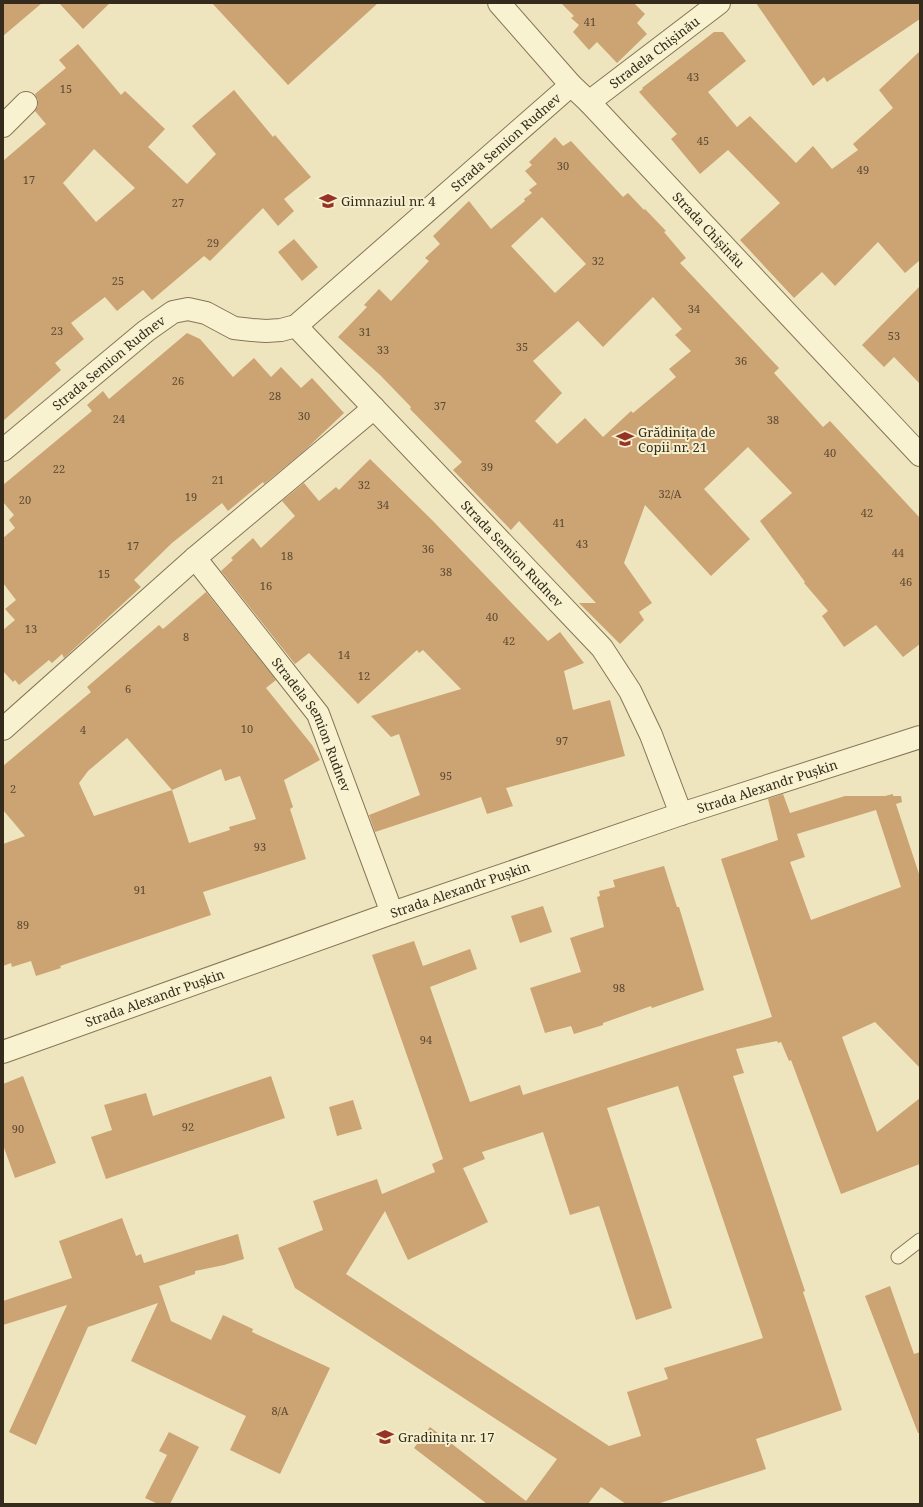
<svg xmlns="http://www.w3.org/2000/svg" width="923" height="1507" font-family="'Noto Serif',serif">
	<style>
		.building { fill: #cca373; fill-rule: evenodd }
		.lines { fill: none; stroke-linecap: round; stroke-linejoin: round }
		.service-casing { stroke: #867557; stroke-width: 15 }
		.minor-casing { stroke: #867557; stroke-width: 24 }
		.tertiary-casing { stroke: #867557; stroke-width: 24 }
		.service { stroke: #f9f2d1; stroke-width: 13 }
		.minor { stroke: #f9f2d1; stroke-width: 22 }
		.tertiary { stroke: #f9f2d1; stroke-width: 22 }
		.labels { text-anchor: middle; stroke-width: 4; stroke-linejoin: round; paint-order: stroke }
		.number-label { font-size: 11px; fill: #5b4932 }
		.street-label { font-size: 13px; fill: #352b1c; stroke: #f5efcd }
		.poi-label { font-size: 13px; fill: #352b1c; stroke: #f5efcd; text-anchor: start }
	</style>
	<rect width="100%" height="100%" fill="#eee5be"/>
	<!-- building -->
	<path class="building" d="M3,3H42L3,36Z
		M59,3H110L83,29Z
		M212,3H378L288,85Z
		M561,3H634L645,14L637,23L647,34L617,63L597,42L589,50L573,32L579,25L571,18L574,16Z
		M756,3H920V19L827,82L824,77L813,86Z
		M714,32H723L746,61L708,92L737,127L750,116L796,163L813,146L832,169L858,150L853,144L893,108L879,90L920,51V260L905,273L878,242L835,286L822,272L794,298L740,240L780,203L728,150L700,174L671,139L677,134L639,92L643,89L642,88Z
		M78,44L121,95L125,91L165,129L148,147L187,184L216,154L192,126L234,90L273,137L275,135L311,177L284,199L294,211L278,226L263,208L210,261L204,256L152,300L143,290L117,311L105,297L71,323L84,339L55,363L61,370L3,421V161L46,124L35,111L38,106V100L35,94L66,68L59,60ZM94,149L135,188L96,222L63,183Z
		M555,137L563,146L571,141L623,197L628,193L644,210L645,209L666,231L664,232L686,258L680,263L779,368L774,373L823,427L830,421L920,518V644L903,657L876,625L844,647L822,616L828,611L804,583L805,582L760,521L792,493L748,447L704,489L750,539L711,576L645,505L624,563L652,603L639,612L644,620L620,644L579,603H596L519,521L511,530L453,470L462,462L410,409L411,407L380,375L338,337L367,307L364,305L379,289L391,301L429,261L425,258L440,244L433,236L469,201L491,229L525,201L524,199L532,193L529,190L537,184L525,171L532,165L529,162ZM542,217L586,264L555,293L511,246ZM653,297L682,329L675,335L691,351L669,369L676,377L633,413L631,411L603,437L585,418L557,444L535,421L562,393L533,361L578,321L603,347Z
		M294,239L318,267L302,281L278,252Z
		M920,286V384L894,357L884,367L862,345Z
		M187,333L200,339L233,377L254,358L271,377L281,367L301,388L312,378L344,413L304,451L264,484L263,482L228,511L222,503L172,543L134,580L141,587L64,658L62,654L52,663L49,660L19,685L15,680L13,682L3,671V630L15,620L5,609L16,600L3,583V538L15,528L9,520L14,515L3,502V485L92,411L87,405L103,391L109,399Z
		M370,459L433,521L548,641L560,632L584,663L564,671L573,710L610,700L625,756L506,788L513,806L487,814L481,797L375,832L369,815L420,795L399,734L391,737L371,716L461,689L423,650L419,653L417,650L358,704L309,653L295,664L221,571L233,560L231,558L253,538L261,548L295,516L282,501L304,483L319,501L336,487L339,490Z
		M206,592L276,680L266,688L312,745L320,760L284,780L293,807L290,809L306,859L203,892L211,915L60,966L61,968L36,976L31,961L12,967L11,963L3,966V844L25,836L3,810V766L91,692L87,687L159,625L163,629ZM127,738L172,790L221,769L225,781L240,776L256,819L229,827L230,830L189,843L172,790L94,816L79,783L88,771Z
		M783,794L790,813L845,796H885L893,794V796H901L902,802L896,804L920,877V1068L875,1022L842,1037L877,1132L920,1098V1164L841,1194L791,1060L789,1061L781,1042L778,1043L777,1041L736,1049L744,1073L733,1076L805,1291L803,1292L842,1410L756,1439L766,1469L657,1504H626L601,1487L588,1504H487L414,1448L430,1427L526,1501L557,1459L295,1288L278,1248L323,1230L313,1201L377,1179L382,1194L435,1172L432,1164L443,1159L372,955L414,941L423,966L470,949L477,969L430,987L470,1102L520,1085L523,1095L689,1042L772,1017L721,859L778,840L768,799ZM876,810L901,887L811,920L790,862L805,857L797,834ZM678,1086L763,1338L664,1368L668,1379L627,1392L641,1436L609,1446L346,1274L385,1211L408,1260L488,1222L463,1168L485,1159L482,1152L543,1132L570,1215L599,1206L636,1320L672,1308L607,1108Z
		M664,866L677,907H679L704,990L652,1008L651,1006L603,1023V1025L574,1034L571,1026L545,1033L530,988L581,972L570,938L604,927L597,897L600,896L599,891L615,887L613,880Z
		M543,906L552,932L520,943L511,916Z
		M23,1076L56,1163L15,1178L3,1145V1084Z
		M271,1076L285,1118L106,1179L91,1137L112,1130L104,1105L146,1093L153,1116Z
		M353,1100L362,1129L337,1136L329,1107Z
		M122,1218L136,1256L141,1254L144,1263L238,1234L244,1259L224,1265L195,1271V1274L159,1286L171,1321L211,1340L223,1315L253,1329L252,1332L330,1368L280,1474L230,1450L246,1416L131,1361L158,1303L88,1327L36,1445L9,1432L67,1305L3,1325V1301L72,1278L59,1241Z
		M890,1286L914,1354L920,1352V1433H918L865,1296Z
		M169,1432L199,1447L170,1504H158L145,1498L167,1455L159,1451Z"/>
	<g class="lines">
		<!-- service casing -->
		<g class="service-casing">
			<path id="service" d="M898,1257L920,1240"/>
		</g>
		<!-- minor casing -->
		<g class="minor-casing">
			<g id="minor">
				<path id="s1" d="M589,102L719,3"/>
				<path d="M3,126L26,103"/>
				<path id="s2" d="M296,326L602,648L630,691L651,735L681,814"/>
				<path id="s3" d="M3,450L146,331L173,312L188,309L206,313L234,328L252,330L266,331L281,330L296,326L571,85"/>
				<path id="s4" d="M195,558L318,714L392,913"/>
				<path d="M3,729L195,558L374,408"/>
			</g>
		</g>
		<!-- tertiary casing -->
		<g class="tertiary-casing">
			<g id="tertiary">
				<path id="s5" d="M499,3L571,85L589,102L920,455"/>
				<path id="s6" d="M3,1052L392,913L681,814L920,737"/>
			</g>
		</g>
		<!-- service -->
		<use href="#service" class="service"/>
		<!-- minor -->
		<use href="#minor" class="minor"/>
		<!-- tertiary -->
		<use href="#tertiary" class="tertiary"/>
	</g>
	<!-- icons -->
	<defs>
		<g id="school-bare" transform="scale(1.38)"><path d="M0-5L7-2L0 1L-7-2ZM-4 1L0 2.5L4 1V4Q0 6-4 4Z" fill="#953326" stroke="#f5efcd" stroke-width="2.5" paint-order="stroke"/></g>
	</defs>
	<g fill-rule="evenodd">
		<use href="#school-bare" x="328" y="201"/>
		<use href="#school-bare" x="625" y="439"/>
		<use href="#school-bare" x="385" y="1437"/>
	</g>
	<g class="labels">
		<!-- number labels -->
		<g class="number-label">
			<text x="590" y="26">41</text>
			<text x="693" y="81">43</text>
			<text x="66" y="93">15</text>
			<text x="703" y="145">45</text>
			<text x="563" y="170">30</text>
			<text x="863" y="174">49</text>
			<text x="29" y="184">17</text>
			<text x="178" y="207">27</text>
			<text x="213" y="247">29</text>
			<text x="598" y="265">32</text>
			<text x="118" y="285">25</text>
			<text x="694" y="313">34</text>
			<text x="57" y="335">23</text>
			<text x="365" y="336">31</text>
			<text x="894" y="340">53</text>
			<text x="522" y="351">35</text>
			<text x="383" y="354">33</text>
			<text x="741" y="365">36</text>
			<text x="178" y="385">26</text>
			<text x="275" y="400">28</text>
			<text x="440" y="410">37</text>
			<text x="304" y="420">30</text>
			<text x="119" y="423">24</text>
			<text x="773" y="424">38</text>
			<text x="830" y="457">40</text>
			<text x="487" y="471">39</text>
			<text x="59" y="473">22</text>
			<text x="218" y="484">21</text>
			<text x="364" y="489">32</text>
			<text x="670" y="498">32/A</text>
			<text x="191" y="501">19</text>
			<text x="25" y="504">20</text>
			<text x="383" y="509">34</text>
			<text x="867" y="517">42</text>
			<text x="559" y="527">41</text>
			<text x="582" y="548">43</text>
			<text x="133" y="550">17</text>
			<text x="428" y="553">36</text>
			<text x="898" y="557">44</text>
			<text x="287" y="560">18</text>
			<text x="446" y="576">38</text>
			<text x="104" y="578">15</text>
			<text x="906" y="586">46</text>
			<text x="266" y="590">16</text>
			<text x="492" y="621">40</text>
			<text x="31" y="633">13</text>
			<text x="186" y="641">8</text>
			<text x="509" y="645">42</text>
			<text x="344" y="659">14</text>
			<text x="364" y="680">12</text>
			<text x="128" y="693">6</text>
			<text x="247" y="733">10</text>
			<text x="83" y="734">4</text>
			<text x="562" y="745">97</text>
			<text x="446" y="780">95</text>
			<text x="13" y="793">2</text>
			<text x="260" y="851">93</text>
			<text x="140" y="894">91</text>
			<text x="23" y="929">89</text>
			<text x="619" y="992">98</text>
			<text x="426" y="1044">94</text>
			<text x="188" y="1131">92</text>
			<text x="18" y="1133">90</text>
			<text x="280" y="1415">8/A</text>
		</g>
		<!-- street labels -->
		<g class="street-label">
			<text dy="5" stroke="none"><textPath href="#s1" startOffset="82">Stradela Chișinău</textPath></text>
			<text dy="5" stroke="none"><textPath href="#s3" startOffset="626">Strada Semion Rudnev</textPath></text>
			<text dy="5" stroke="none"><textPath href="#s5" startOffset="309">Strada Chișinău</textPath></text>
			<text dy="5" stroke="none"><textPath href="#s3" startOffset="137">Strada Semion Rudnev</textPath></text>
			<text dy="5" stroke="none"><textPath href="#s2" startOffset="314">Strada Semion Rudnev</textPath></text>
			<text dy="5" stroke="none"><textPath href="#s4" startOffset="205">Stradela Semion Rudnev</textPath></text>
			<text dy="5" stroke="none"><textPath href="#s6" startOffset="809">Strada Alexandr Pușkin</textPath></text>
			<text dy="5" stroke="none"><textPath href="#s6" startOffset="485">Strada Alexandr Pușkin</textPath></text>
			<text dy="5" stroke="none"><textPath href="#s6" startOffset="161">Strada Alexandr Pușkin</textPath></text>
		</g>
		<!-- poi labels -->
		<g class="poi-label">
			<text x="341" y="206">Gimnaziul nr. 4</text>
			<text x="638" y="437">Grădinița de<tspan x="638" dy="15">Copii nr. 21</tspan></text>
			<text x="398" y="1442">Gradinița nr. 17</text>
		</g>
	</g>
	<!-- border -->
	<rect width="923" height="1507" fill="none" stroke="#352b1c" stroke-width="8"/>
</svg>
